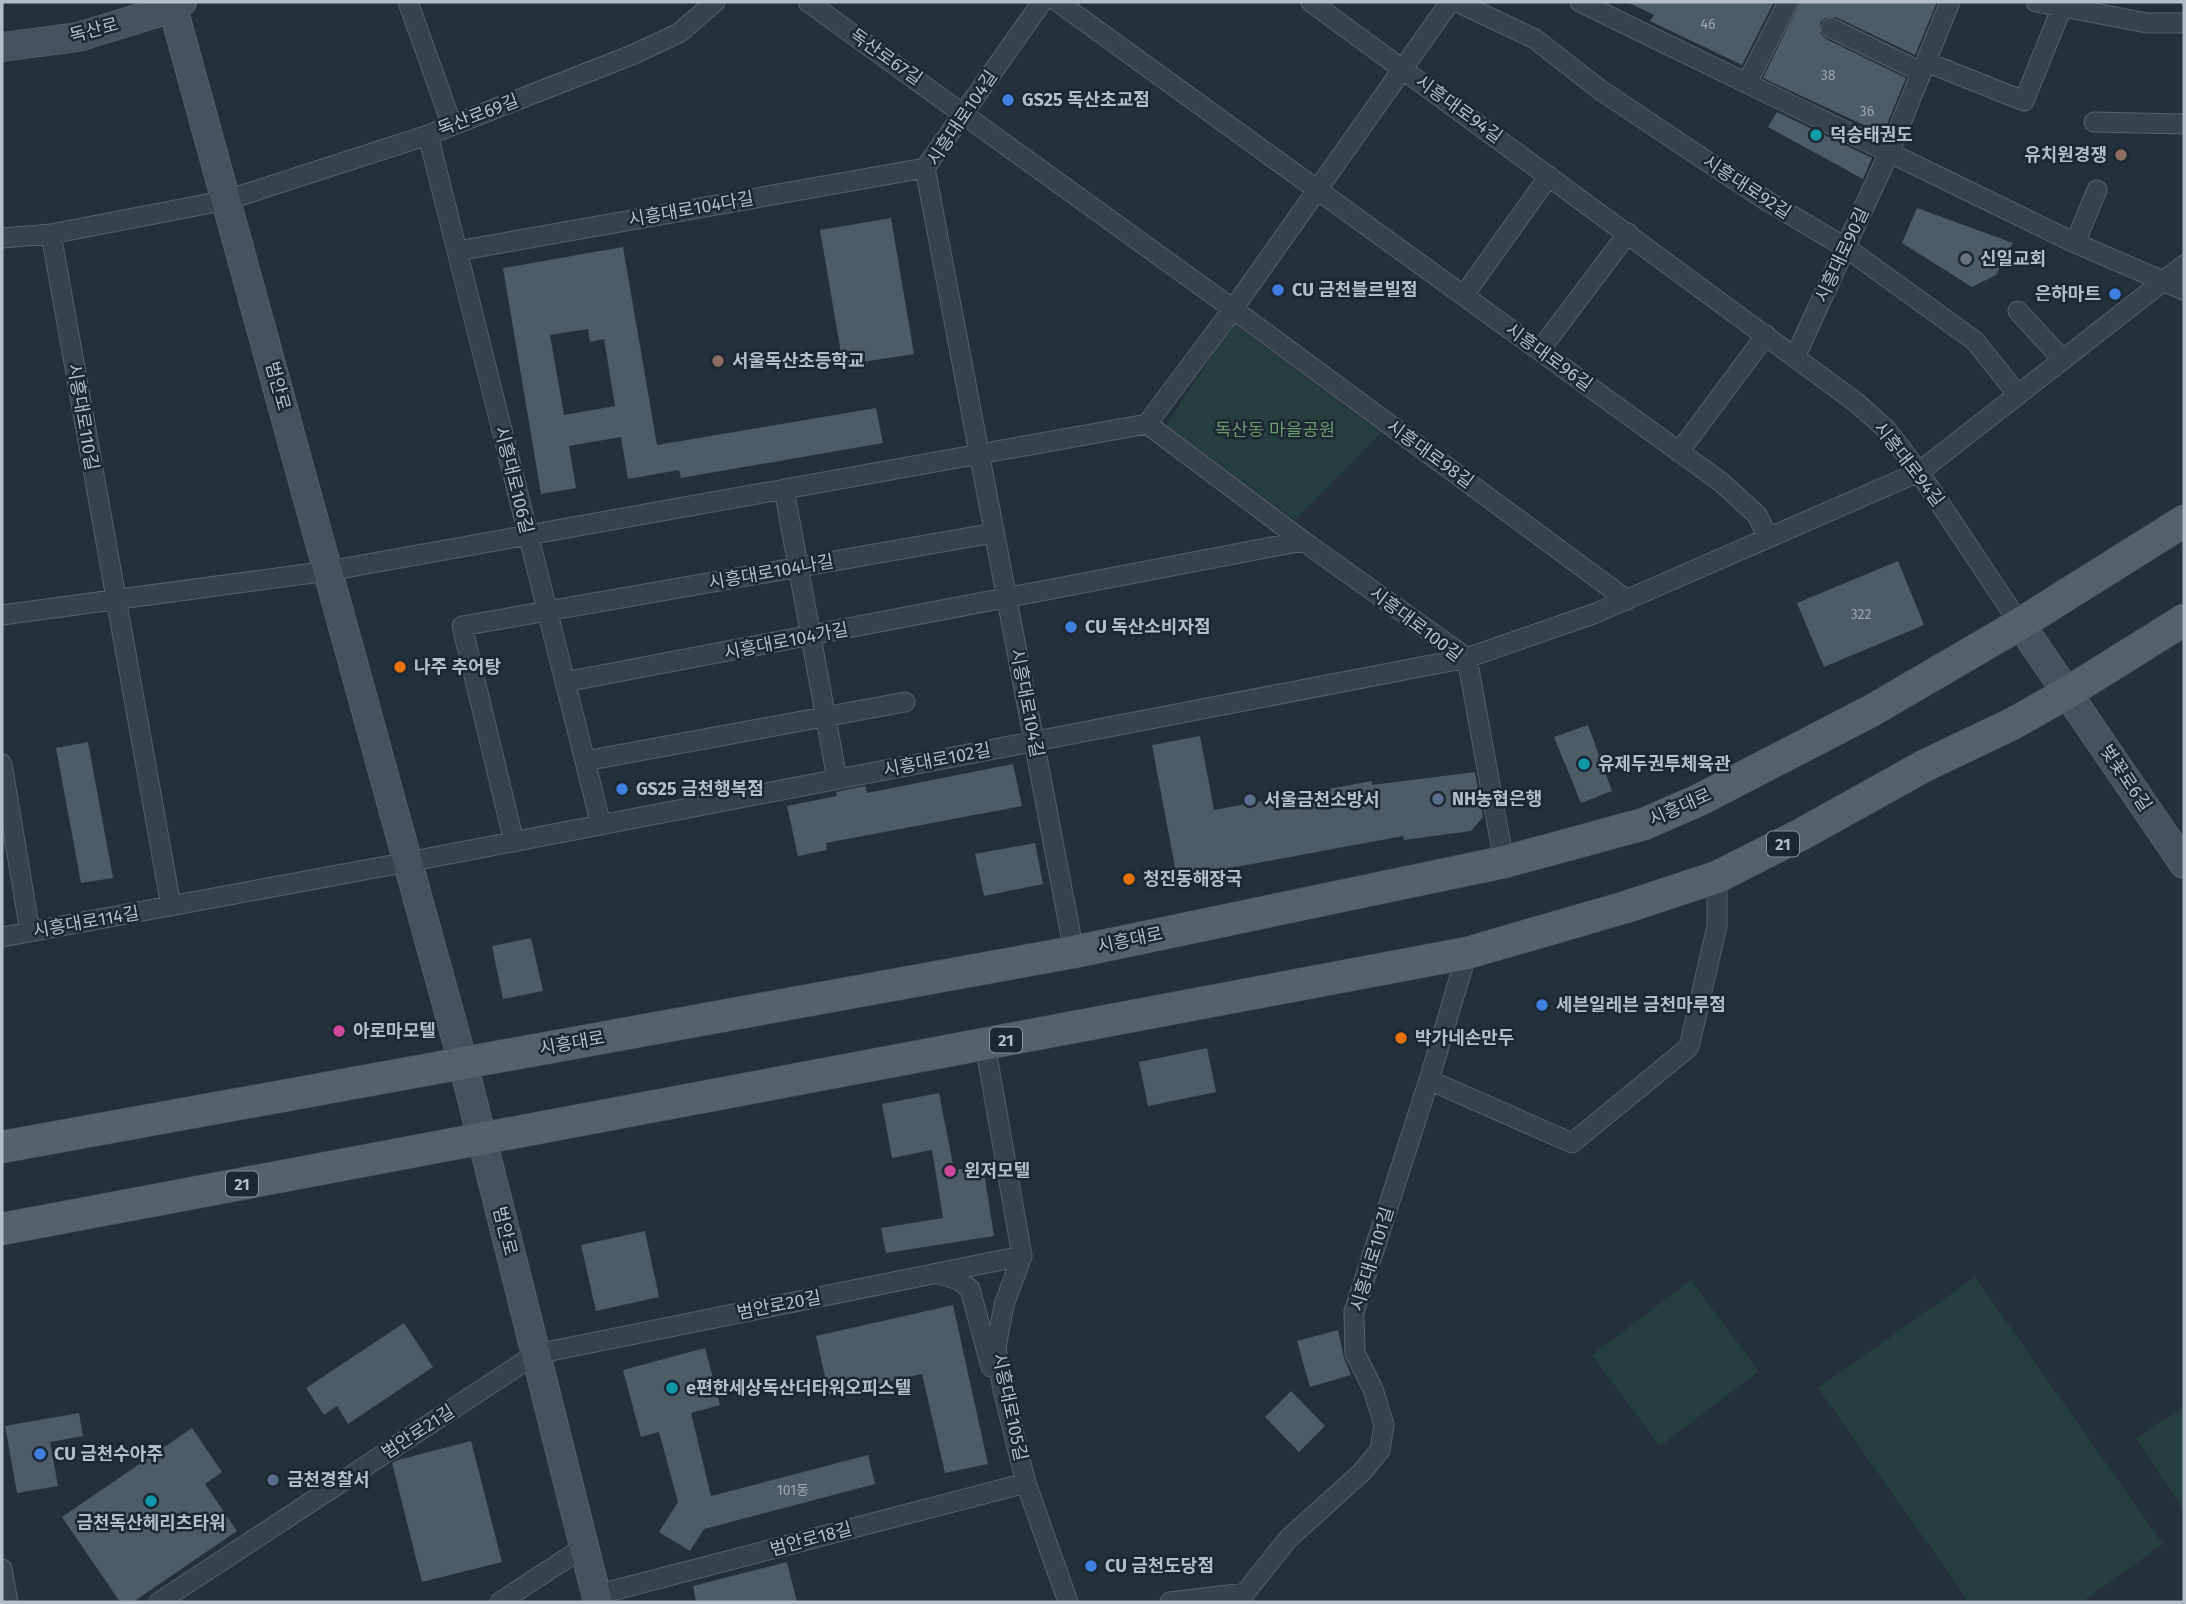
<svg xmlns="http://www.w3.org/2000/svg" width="2186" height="1604" font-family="'Fira Sans','Noto Sans KR',sans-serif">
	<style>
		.green { fill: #253e3e }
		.building { fill: #4c5c69; fill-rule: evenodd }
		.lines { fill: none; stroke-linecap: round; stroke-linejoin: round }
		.street-casing { stroke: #55616b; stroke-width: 21 }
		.secondary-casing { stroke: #55616b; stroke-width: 30 }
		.primary-casing { stroke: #404c56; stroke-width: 33 }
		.street { stroke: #37434d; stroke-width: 19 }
		.secondary { stroke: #455260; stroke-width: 28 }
		.primary { stroke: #55626d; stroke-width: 32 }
		.shop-dot { fill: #3f7fe0; stroke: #1c2832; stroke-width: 2.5 }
		.culture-dot { fill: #0f9aa8; stroke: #1c2832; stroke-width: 2.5 }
		.education-dot { fill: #8d6e63; stroke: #1c2832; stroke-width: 2.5 }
		.worship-dot { fill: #6b7280; stroke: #1c2832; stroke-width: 2.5 }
		.food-dot { fill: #e8710a; stroke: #1c2832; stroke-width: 2.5 }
		.service-dot { fill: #5c6f8a; stroke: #1c2832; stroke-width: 2.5 }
		.hotel-dot { fill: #d1479c; stroke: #1c2832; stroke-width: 2.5 }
		.labels { text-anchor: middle; stroke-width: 5; stroke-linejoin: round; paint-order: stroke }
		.number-label { font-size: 14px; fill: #99a6b1 }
		.shield { fill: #1c2832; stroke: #86919c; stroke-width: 2 }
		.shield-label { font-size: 16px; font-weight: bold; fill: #b3bec9 }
		.street-label { font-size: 18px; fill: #b3bec9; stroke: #1c2832 }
		.poi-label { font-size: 18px; font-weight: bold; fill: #b3bec9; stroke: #1c2832; text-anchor: start }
		.park-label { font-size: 18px; fill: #6a9a70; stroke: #1c2832 }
	</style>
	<rect width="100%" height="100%" fill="#23313d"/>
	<!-- green -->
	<path class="green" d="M1233,323L1381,433L1295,520L1166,425Z
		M1975,1277L2163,1544L2082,1602H1969L1818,1388Z
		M1691,1280L1759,1371L1660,1446L1592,1355Z
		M2184,1406V1511L2136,1438Z"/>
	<!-- building -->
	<path class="building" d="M1627,2H1774L1742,65L1650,21L1654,15Z
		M1800,2H1937L1915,55L1836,17L1825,18L1820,23L1821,34L1826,39L1906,78L1883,134L1763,78Z
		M1777,112L1872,158L1863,179L1768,127Z
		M1917,208L2013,243L1996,275L1972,287L1902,243Z
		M891,218L914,354L843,365L820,230Z
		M623,247L657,445L876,408L883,443L681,478L679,470L628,479L621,437L569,446L576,488L541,494L503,268ZM588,329L590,342L604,339L615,406L564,415L550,335Z
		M1898,561L1924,625L1824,667L1797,603Z
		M1588,725L1612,791L1581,803L1554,737Z
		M1200,736L1214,810L1372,781V785L1475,772L1483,817L1471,831L1404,840L1403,836L1177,878L1152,745Z
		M88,742L113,878L81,883L56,748Z
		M1013,764L1022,806L826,843L827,850L798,856L787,806L837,796L836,792L865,786L867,793Z
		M1035,843L1043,884L984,896L975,854Z
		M531,938L543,991L503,999L492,946Z
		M1207,1048L1216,1092L1148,1106L1139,1062Z
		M939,1093L954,1170L983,1166L994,1236L886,1253L881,1228L943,1218L932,1150L892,1158L882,1104Z
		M645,1231L659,1297L596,1311L581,1245Z
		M953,1305L988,1464L945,1473L922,1374L829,1395L816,1336Z
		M404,1323L433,1367L348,1424L337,1406L324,1415L306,1388Z
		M1338,1330L1344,1358L1351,1375L1310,1387L1297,1341Z
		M705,1348L720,1405L691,1413L711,1496L868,1455L875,1484L704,1529L690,1551L659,1532L678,1502L659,1432L641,1437L623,1370Z
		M1291,1391L1325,1426L1299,1452L1265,1417Z
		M79,1413L83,1436L50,1442L58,1486L17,1493L5,1426Z
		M192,1428L222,1472L205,1484L237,1531L133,1602H120L62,1517Z
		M471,1441L502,1562L422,1582L392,1463L398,1460Z
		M787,1562L797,1602H696L693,1586Z"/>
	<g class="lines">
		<!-- street casing -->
		<g class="street-casing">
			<path id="street" d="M408,2L452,125
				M808,2L1233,309L1627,600
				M1042,2L925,168L1074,952
				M1058,2L1721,482L1757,515L1768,537
				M1311,2L1857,403L1887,430L1919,472L2020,624
				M1457,2L1535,39L1599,89L1687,148L1767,201L1845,247L1975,341L2018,395
				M1580,2L2075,243L2184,290
				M2036,2L2147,23H2184
				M1831,28L1921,72
				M1926,62L2024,101L2062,7
				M1747,83L1788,2
				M2094,122L2184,124
				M428,135L601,825
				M51,234L171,906
				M2,238L51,234L227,200L428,135L632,55L679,33L715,2
				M2075,243L2097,190
				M457,251L925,168
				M1464,295L1549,176
				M2018,311L2063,360
				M1540,350L1628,233
				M1795,357L1888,155L1950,2
				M1147,424L1233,309L1450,2
				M1679,452L1766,335
				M784,489L837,779
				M2,615L328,571L1147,424L1303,541L1467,658L1504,862
				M565,682L1303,541
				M585,761L905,702
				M2,764L30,932
				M514,842L462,626L994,533
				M2,937L408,862L1467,658L1596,613L1919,472L2184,265
				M985,1044L1022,1256L1004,1305L996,1347L1003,1390L1026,1483L1068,1602
				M1429,1080L1572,1143L1689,1047L1717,926V877
				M938,1274L959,1280L970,1289L991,1367
				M2,1569L8,1602
				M1245,1593L1288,1539L1362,1472L1380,1450L1384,1425L1373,1389L1355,1353L1354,1312L1429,1080L1467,953
				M596,1595L1026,1483
				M159,1602L536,1354L1022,1256
				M500,1602L584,1547
				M1170,1602L1245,1593"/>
		</g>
		<!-- secondary casing -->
		<g class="secondary-casing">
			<path id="secondary" d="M173,8L463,1063L598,1602
				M2,47L78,37L173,8L182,2
				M2020,624L2184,864"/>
		</g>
		<!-- primary casing -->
		<g class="primary-casing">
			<path id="primary" d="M2,1147L1074,952L1504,862L1644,824L1699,800L1871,711L2020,624L2184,521
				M2,1229L1467,953L1626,907L1717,877L1800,835L1924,766L2012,724L2067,693L2184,620"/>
		</g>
		<!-- street -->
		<use href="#street" class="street"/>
		<!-- secondary -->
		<use href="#secondary" class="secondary"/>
		<!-- primary -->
		<use href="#primary" class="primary"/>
	</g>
	<!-- markers -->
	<g class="shop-dot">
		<circle cx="1008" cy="100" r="7"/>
		<circle cx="1278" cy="290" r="7"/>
		<circle cx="2115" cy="294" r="7"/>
		<circle cx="1071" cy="627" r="7"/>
		<circle cx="622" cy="789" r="7"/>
		<circle cx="1542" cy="1005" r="7"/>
		<circle cx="40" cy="1454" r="7"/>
		<circle cx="1091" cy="1566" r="7"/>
	</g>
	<g class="culture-dot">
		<circle cx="1816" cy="135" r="7"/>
		<circle cx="1584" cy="764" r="7"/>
		<circle cx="672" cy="1388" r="7"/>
		<circle cx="151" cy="1501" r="7"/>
	</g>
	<g class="education-dot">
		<circle cx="2121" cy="155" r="7"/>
		<circle cx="718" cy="361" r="7"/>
	</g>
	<circle class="worship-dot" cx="1966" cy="259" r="7"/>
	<g class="food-dot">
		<circle cx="400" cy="667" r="7"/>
		<circle cx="1129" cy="879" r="7"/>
		<circle cx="1401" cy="1038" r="7"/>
	</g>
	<g class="service-dot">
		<circle cx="1438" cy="799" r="7"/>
		<circle cx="1250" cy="800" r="7"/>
		<circle cx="273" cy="1480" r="7"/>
	</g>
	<g class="hotel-dot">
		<circle cx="339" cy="1031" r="7"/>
		<circle cx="950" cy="1171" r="7"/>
	</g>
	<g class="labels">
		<!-- number labels -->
		<g class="number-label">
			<text x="1708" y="29">46</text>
			<text x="1828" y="80">38</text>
			<text x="1867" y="116">36</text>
			<text x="1861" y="619">322</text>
			<text x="793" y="1495">101동</text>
		</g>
		<!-- shield labels -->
		<g class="shield">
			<rect x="1767" y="831.5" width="32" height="25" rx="5"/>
			<rect x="990" y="1027.5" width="32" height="25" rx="5"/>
			<rect x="226" y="1171.5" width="32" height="25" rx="5"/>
		</g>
		<g class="shield-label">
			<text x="1783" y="850">21</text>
			<text x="1006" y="1046">21</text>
			<text x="242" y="1190">21</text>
		</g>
		<!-- street labels -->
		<g class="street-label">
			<text transform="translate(94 30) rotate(-15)" y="6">독산로</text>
			<text transform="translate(886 57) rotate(35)" y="6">독산로67길</text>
			<text transform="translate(1459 109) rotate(36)" y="6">시흥대로94길</text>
			<text transform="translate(478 115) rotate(-21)" y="6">독산로69길</text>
			<text transform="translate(962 118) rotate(-56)" y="6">시흥대로104길</text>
			<text transform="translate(1747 187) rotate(33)" y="6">시흥대로92길</text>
			<text transform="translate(691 209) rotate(-10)" y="6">시흥대로104다길</text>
			<text transform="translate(1842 255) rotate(-65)" y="6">시흥대로90길</text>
			<text transform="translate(1549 357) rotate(36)" y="6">시흥대로96길</text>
			<text transform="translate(278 386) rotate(75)" y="6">범안로</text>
			<text transform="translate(83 417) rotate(80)" y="6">시흥대로110길</text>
			<text transform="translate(1430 454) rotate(36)" y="6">시흥대로98길</text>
			<text transform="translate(1909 464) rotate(52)" y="6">시흥대로94길</text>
			<text transform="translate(514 480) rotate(76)" y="6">시흥대로106길</text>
			<text transform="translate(771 572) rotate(-10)" y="6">시흥대로104나길</text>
			<text transform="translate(1416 624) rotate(37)" y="6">시흥대로100길</text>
			<text transform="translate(786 641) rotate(-11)" y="6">시흥대로104가길</text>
			<text transform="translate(1027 703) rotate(79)" y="6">시흥대로104길</text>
			<text transform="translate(937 760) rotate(-11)" y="6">시흥대로102길</text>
			<text transform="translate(2126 778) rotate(56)" y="6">벚꽃로6길</text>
			<text transform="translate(1680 807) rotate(-24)" y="6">시흥대로</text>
			<text transform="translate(86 922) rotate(-10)" y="6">시흥대로114길</text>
			<text transform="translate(1130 940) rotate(-12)" y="6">시흥대로</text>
			<text transform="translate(572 1043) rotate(-10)" y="6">시흥대로</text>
			<text transform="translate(505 1231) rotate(76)" y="6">범안로</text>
			<text transform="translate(1372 1259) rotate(-73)" y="6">시흥대로101길</text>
			<text transform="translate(779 1305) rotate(-11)" y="6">범안로20길</text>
			<text transform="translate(1010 1407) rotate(78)" y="6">시흥대로105길</text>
			<text transform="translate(418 1432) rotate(-33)" y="6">범안로21길</text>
			<text transform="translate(811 1539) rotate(-15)" y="6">범안로18길</text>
		</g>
		<!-- poi labels -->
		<g class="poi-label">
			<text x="1022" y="106">GS25 독산초교점</text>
			<text x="1830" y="141">덕승태권도</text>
			<text x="2107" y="161" text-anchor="end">유치원경쟁</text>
			<text x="1980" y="265">신일교회</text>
			<text x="1292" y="296">CU 금천블르빌점</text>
			<text x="2101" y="300" text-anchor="end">은하마트</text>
			<text x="732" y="367">서울독산초등학교</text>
			<text x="1085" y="633">CU 독산소비자점</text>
			<text x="414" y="673">나주 추어탕</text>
			<text x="1598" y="770">유제두권투체육관</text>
			<text x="636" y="795">GS25 금천행복점</text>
			<text x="1452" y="805">NH농협은행</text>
			<text x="1264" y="806">서울금천소방서</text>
			<text x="1143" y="885">청진동해장국</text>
			<text x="1556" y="1011">세븐일레븐 금천마루점</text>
			<text x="353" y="1037">아로마모텔</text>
			<text x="1415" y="1044">박가네손만두</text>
			<text x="964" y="1177">윈저모텔</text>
			<text x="686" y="1394">e편한세상독산더타워오피스텔</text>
			<text x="54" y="1460">CU 금천수아주</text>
			<text x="287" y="1486">금천경찰서</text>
			<text x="151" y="1529" text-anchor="middle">금천독산헤리츠타워</text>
			<text x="1105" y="1572">CU 금천도당점</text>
		</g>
		<!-- park labels -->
		<g class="park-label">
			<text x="1275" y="436">독산동 마을공원</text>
		</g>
	</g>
	<!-- border -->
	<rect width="2186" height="1604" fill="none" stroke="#b3bec9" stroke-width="7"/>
</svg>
